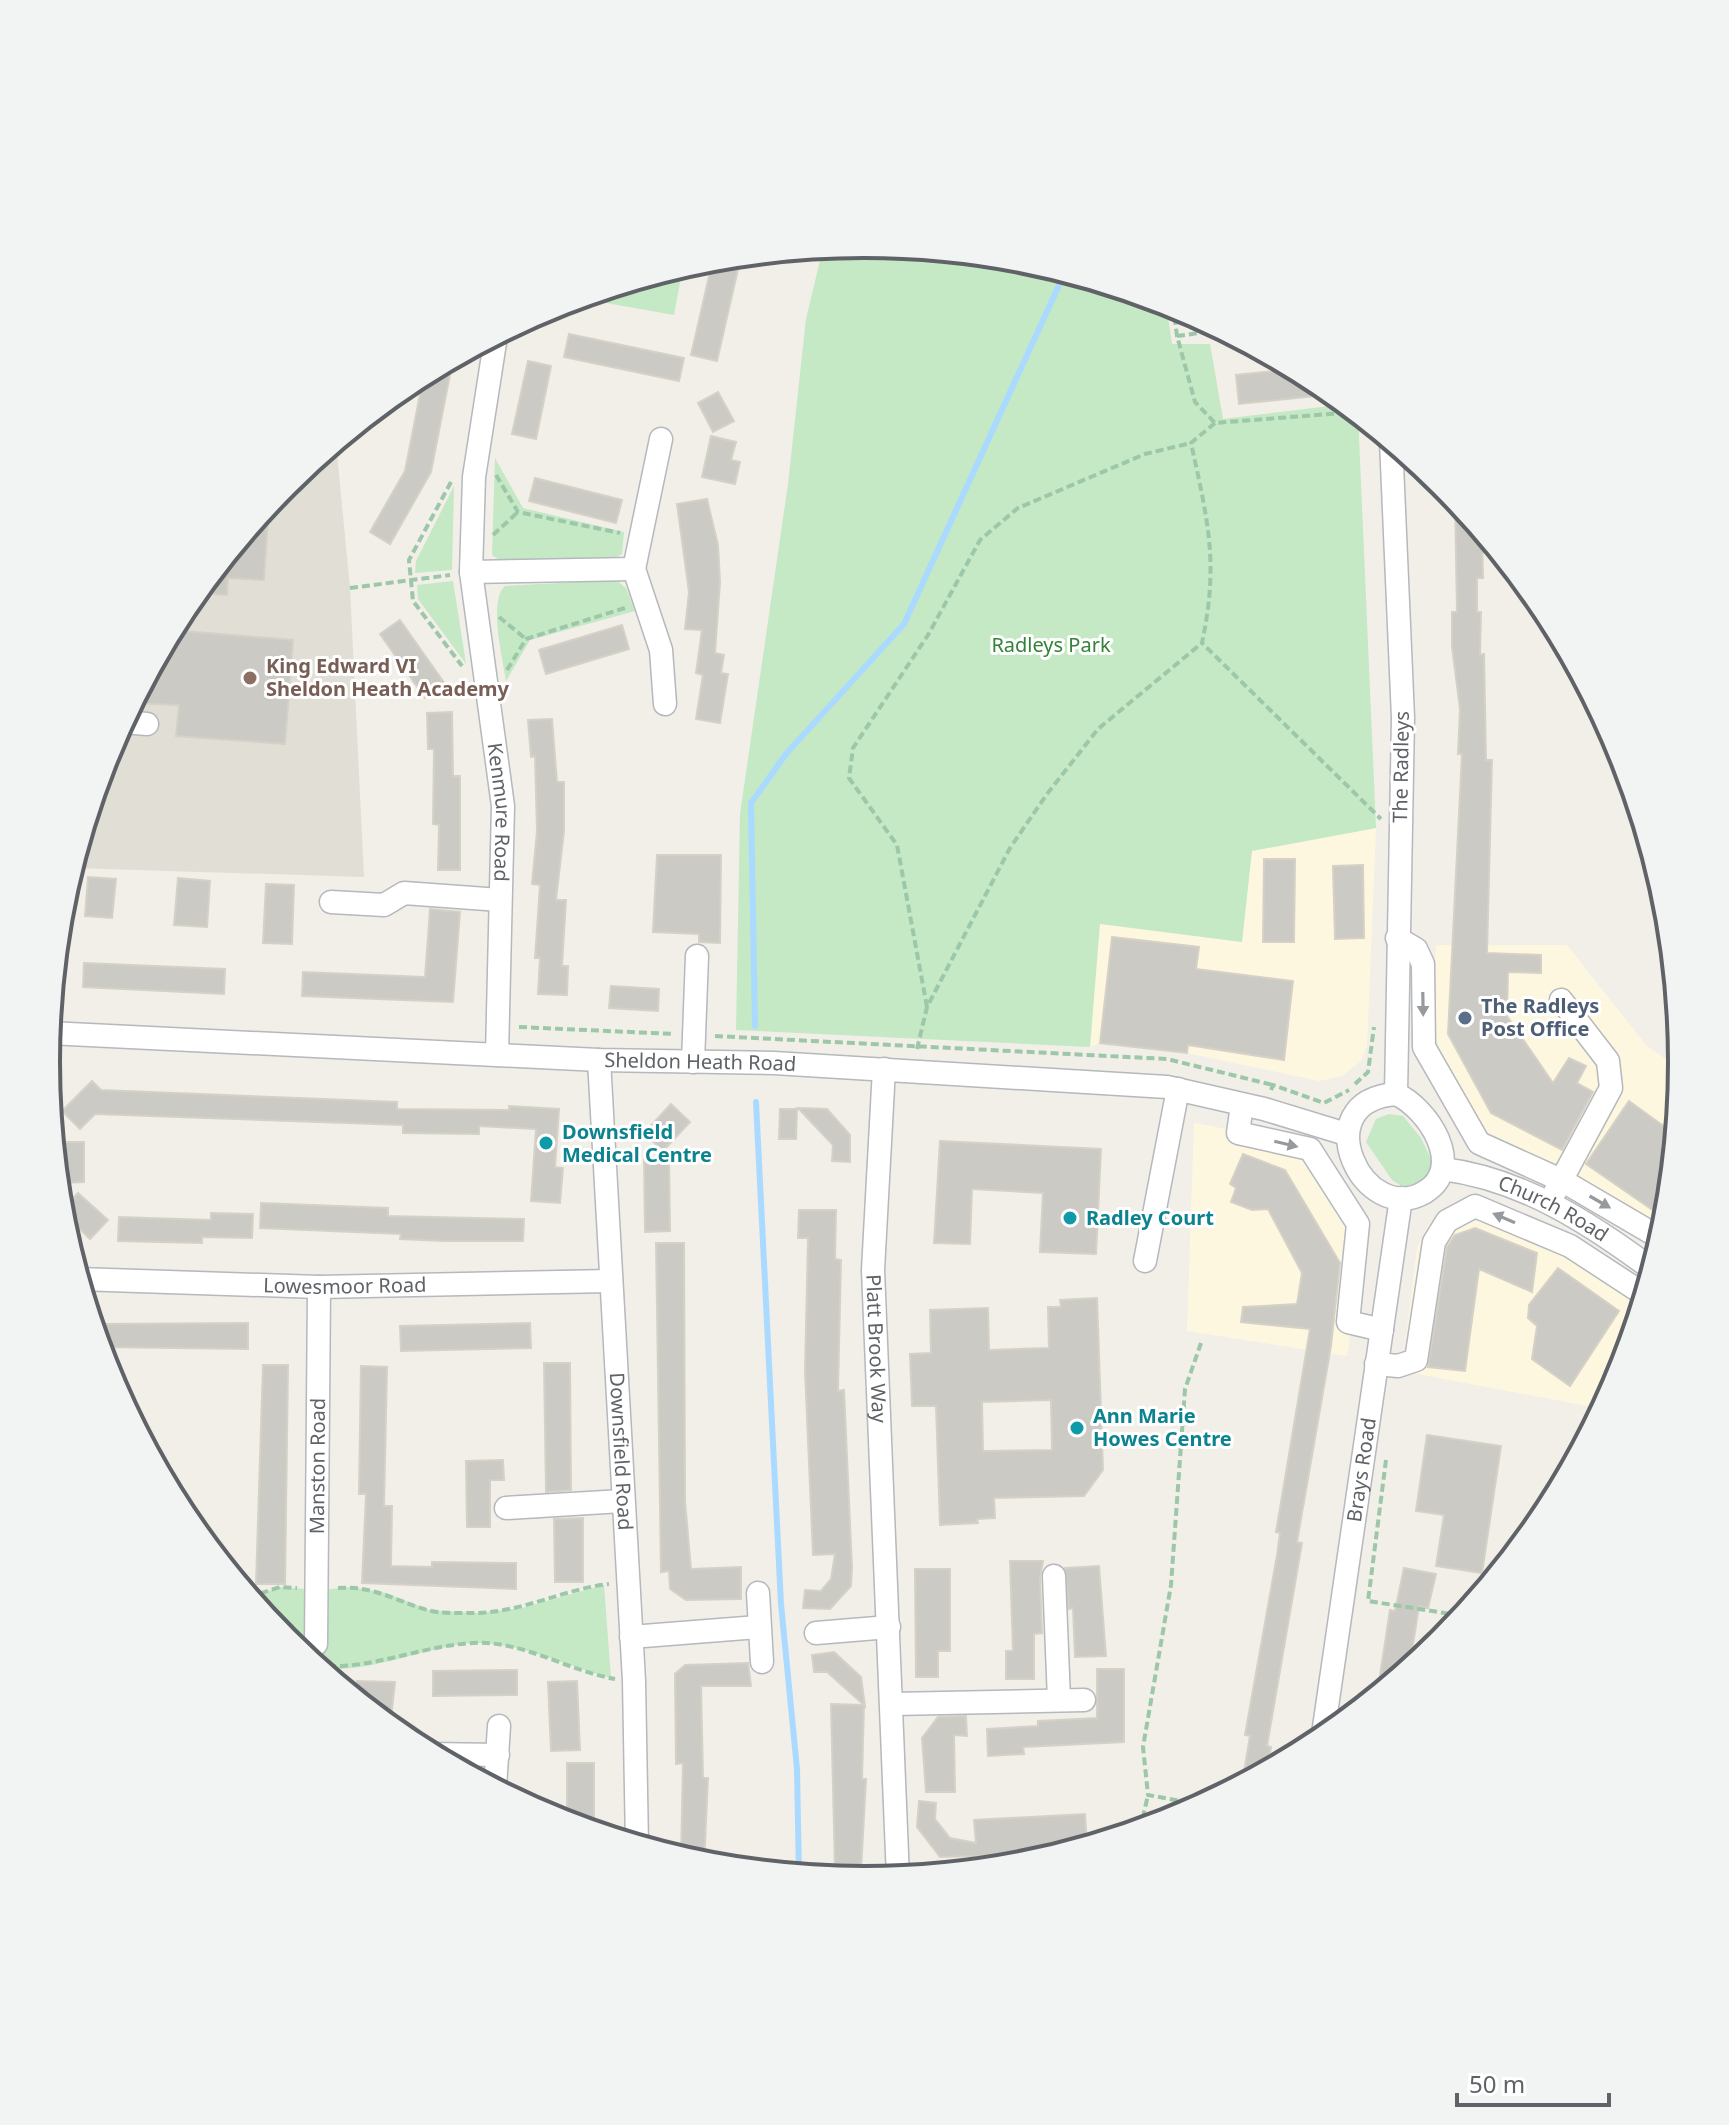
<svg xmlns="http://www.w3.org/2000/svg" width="1729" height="2125" font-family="'Noto Sans',sans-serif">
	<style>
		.commercial { fill: #fef7e0 }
		.education { fill: #e1ded6 }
		.green { fill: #c5e8c5 }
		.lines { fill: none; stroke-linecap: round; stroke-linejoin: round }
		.stream { stroke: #aadaff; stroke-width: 6 }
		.building { fill: #cccac5; stroke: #d6d1c6; stroke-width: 2; fill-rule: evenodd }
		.minor-casing { stroke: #b5b8bc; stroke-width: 25 }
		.path { stroke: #9cc7a9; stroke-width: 4; stroke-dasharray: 8 4; stroke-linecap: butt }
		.minor { stroke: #fff; stroke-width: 22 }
		.oneway { fill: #979a9d }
		.education-dot { fill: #8d6e63; stroke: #fff; stroke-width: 3 }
		.service-dot { fill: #5c6f8a; stroke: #fff; stroke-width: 3 }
		.culture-dot { fill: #0f9aa8; stroke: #fff; stroke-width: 3 }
		.labels { text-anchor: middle; stroke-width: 6; stroke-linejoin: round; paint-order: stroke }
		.park-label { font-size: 20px; fill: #348238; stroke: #fff }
		.education-label { font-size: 20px; font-weight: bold; fill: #785e54; stroke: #fff; text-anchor: start }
		.street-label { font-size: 20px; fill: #5f6368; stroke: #fff }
		.service-label { font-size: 20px; font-weight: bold; fill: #4e5e75; stroke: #fff; text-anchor: start }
		.culture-label { font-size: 20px; font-weight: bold; fill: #0d838f; stroke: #fff; text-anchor: start }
		.rim { fill: none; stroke: #5f6368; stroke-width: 4 }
	</style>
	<rect width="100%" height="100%" fill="#f1efe8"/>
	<!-- commercial -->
	<path class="commercial" d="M1376,828L1367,1046L1361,1061L1342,1076L1319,1081L1187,1053L1100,1043L1090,1047L1099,923L1242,942L1251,851Z
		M1436,945H1567L1646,1045L1682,1071L1663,1236L1486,1138L1433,1035Z
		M1194,1123L1312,1145L1366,1238L1347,1356L1187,1331Z
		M1472,1197L1646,1293L1621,1376L1603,1409L1402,1371L1417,1248L1428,1226Z"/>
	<!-- education -->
	<path class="education" d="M336,443L350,588L364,877L72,868L108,749L184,607L286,483Z"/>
	<!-- green -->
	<path class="green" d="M865,244L1025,260L1166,303L1172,344H1210L1223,419L1346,404L1358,414L1376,828L1252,851L1242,942L1100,924L1090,1047L736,1030L740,814L788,484L806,319L823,248Z
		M683,266L674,315L578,298Z
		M495,458L523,508L624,532L622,554L609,561L502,562L492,555Z
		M454,486L452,570L415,573L416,561Z
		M616,580L626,588L635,611L530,640L506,681C503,659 488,601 505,586Z
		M453,581L466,664L418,599L417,585Z
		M1389,1114L1403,1116L1421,1138L1434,1165C1426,1180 1419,1183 1403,1187L1392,1180L1366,1142L1376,1119Z
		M604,1585L611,1678C568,1667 520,1642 475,1643C431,1644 357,1679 318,1666C294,1659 265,1616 249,1597L280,1587L319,1590L352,1587L386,1593L429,1610L477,1613L522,1608Z"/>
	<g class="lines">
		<!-- stream -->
		<path class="stream" d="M755,1026L751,803L786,754L904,624L1065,272
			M756,1102L781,1604L797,1769L799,1875"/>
	</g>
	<!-- building -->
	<path class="building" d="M741,256L717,361L691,355L713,259Z
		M569,334L684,358L679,381L564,357Z
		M453,359L431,472L390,544L370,532L405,471L424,374Z
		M528,361L551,366L536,439L512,434Z
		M1295,369L1334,394L1239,404L1236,375Z
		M718,392L734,421L713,432L698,403Z
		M711,436L736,442L731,460L740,462L735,484L702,477Z
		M535,478L622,500L616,523L529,501Z
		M1455,498L1482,532L1483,578H1477V612H1481L1480,655L1484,654L1486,760H1492L1487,953L1541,955V973L1508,972L1507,1016L1553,1083L1569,1058L1586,1066L1577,1083L1593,1092L1562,1150L1491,1113L1448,1034L1462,754H1458L1460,709L1452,647V612H1457Z
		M707,499L718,545L720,582L715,653L724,655L721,673L728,674L720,723L696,719L703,675L696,673L702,630L685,629L689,592L677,504Z
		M269,504L264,580L228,578L227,595L196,593Z
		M400,620L445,684L425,698L380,634Z
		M622,625L629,649L546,674L539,650Z
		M172,630L293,640L285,744L176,736L179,705L133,703Z
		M452,712L453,776H460V870H438L439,825L433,824L434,749H428L427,713Z
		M552,719L557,782H564V831L556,900H566L562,966H568L567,995L538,994L540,958H535L540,885L532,884L537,831L535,756L531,757L528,720Z
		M657,855H721L720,943L699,942V934L653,932Z
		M1264,859H1295L1294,942H1263Z
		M1363,865L1364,938L1335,939L1333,866Z
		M88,877L116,879L112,918L85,916Z
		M178,878L210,881L207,927L174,925Z
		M266,884L294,885L292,944L263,943Z
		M430,909L460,912L453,1002L302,996L303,972L425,977Z
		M1112,937L1199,947L1196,969L1293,981L1284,1060L1188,1045L1187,1053L1100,1043Z
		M84,963L225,969L224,994L83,987Z
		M611,986L659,989L658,1011L609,1008Z
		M92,1081L101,1090L397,1102V1109L509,1110V1106L559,1109L555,1167L563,1168L560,1203L531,1201L536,1129L479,1126V1134L403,1133V1125L95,1114L80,1129L62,1111Z
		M1629,1101L1676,1135L1667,1220L1586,1164Z
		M671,1104L690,1122L663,1151L644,1133Z
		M798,1108L827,1109L850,1135V1162L832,1161L833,1145Z
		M780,1109H797L796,1139H779Z
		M940,1141L1101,1149L1096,1254L1040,1252L1043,1193L972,1189L970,1244L934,1243Z
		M57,1142H84V1182L58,1183Z
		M1243,1154L1285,1170L1340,1263L1331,1346L1297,1542L1302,1543L1267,1746L1271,1747L1267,1771L1242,1784L1250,1736L1245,1735L1277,1555L1280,1533L1276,1532L1310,1329L1241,1322L1243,1307L1297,1304L1302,1273L1268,1209L1252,1210L1231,1202L1236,1188L1230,1184Z
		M644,1157H669L670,1231L645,1232Z
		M78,1193L108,1220L90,1239L61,1211Z
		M261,1203L388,1208V1216L524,1219L523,1241H444L400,1239L401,1234L260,1228Z
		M799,1210H836L835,1259L841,1260L838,1391L844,1390L852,1568L851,1586L830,1609L803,1608L805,1590L821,1591L831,1579L835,1554L813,1555L805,1371L808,1238H798Z
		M211,1213L253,1214L252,1238L202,1237V1243L118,1241L119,1217L211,1220Z
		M1475,1228L1537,1253L1532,1292L1479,1269L1465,1371L1428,1367L1447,1247L1455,1235Z
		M656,1243H684L685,1501L691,1569L741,1567V1599L686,1600L670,1589L669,1571L661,1572Z
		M1558,1268L1619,1311L1570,1386L1532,1359L1537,1326L1528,1318L1529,1305Z
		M1097,1298L1103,1470L1084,1496L994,1498L995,1518L977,1519L978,1523L940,1525L936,1406H912L910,1354L931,1353L930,1310L988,1308L989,1350L1049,1348L1048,1307H1061L1060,1300ZM1051,1400L1052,1450L983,1451L982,1402Z
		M248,1323V1349L100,1347L99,1324Z
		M530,1323L531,1348L401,1351L400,1326Z
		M544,1363H570L571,1490L546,1492Z
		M263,1365H288L285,1584H256Z
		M361,1366L387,1367L384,1506H392L391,1566L432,1567V1562L516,1563V1589L362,1583L366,1494H359Z
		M1427,1435L1501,1446L1482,1573L1436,1566L1444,1515L1416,1511Z
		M503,1460L504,1480H490V1527H467L466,1461Z
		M583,1518V1582H555L554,1519Z
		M1010,1561H1043L1040,1577L1042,1633L1034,1634V1679H1006V1651H1013Z
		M1099,1566L1106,1656L1075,1657L1073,1608L1069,1609L1065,1568Z
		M1404,1568L1436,1574L1428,1608L1419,1606L1409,1670L1392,1684L1379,1682L1390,1610L1395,1611Z
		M915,1569H950V1651H938V1677H916Z
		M834,1652L861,1677L865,1706L827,1672H814L812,1655Z
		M748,1663L751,1686H701L703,1778H708L704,1865L681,1858L683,1763L676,1764L675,1674L685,1665Z
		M1097,1669H1124V1742L1023,1747L1024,1754L988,1756L987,1729L1038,1726V1721L1097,1718Z
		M517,1670V1695L433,1696V1671Z
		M357,1681L395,1682L390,1727L357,1700Z
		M577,1681L580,1750L551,1751L548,1682Z
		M831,1704L864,1705L862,1779H866L861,1871L835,1870Z
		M966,1716L967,1736L954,1735L955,1792H926L922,1738L938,1717Z
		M567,1763H594V1832L567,1823Z
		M919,1801L936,1803L935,1819L950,1838L976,1843L974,1820L1085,1814L1087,1846L1062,1854L940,1857L917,1827Z"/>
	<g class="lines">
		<!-- minor casing -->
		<g class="minor-casing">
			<g id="minor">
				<path id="s1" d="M496,336L474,477L471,572L503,806L497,1055"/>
				<path d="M661,439L634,569L661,650L665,704"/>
				<path d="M1391,441L1403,718L1396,1094"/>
				<path d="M471,572L634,569"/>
				<path d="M123,722L147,724"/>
				<path d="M331,902L384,905L404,893L500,900"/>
				<path d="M1397,938L1416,949L1423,964L1424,1047L1479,1143L1563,1181L1662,1239"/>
				<path id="s2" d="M49,1033L599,1060L774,1063L1167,1087L1264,1109L1346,1134"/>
				<path id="s3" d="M599,1060L634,1681L637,1845"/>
				<path d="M693,1062L697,956"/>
				<path id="s4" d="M884,1069L873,1270L898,1878"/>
				<path d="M1396,1094C1428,1108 1466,1167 1425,1192C1364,1229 1303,1101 1396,1094Z"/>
				<path d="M1242,1105L1238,1133L1310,1149L1358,1224L1348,1322L1382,1330"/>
				<path id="s5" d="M1443,1169C1522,1179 1590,1223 1653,1270"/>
				<path d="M1555,1192L1611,1088L1608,1061L1561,1000"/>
				<path d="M1145,1261L1178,1089"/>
				<path id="s6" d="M79,1279L319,1287L610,1281"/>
				<path d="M1376,1364L1398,1366L1416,1360L1434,1242L1447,1221L1475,1206L1570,1246L1645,1295"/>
				<path d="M506,1508L622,1501"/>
				<path d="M1054,1576L1059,1700"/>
				<path d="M758,1593L762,1662"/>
				<path d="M816,1633L889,1627"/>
				<path d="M631,1637L758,1627"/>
				<path id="s7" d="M316,1644L319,1287"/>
				<path d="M893,1704L1084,1700"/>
				<path id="s8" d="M1322,1741L1401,1198"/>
				<path d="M430,1754L498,1755"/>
				<path d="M495,1788L499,1726"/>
			</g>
		</g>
		<!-- path -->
		<path class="path" d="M1173,305L1177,336L1195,402L1215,423L1355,412
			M1177,336L1222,330
			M1215,423L1191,443C1208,521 1219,563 1202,643L1381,819
			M496,475L518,512L620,533
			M451,482L409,560L413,601L462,666
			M493,535L518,512
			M350,588L450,575
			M499,617L526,639
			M507,670L526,639L628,607
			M927,1007L897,845L849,778L853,748L928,635L980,540L1018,508L1145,454L1191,443
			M519,1027L674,1034
			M715,1036L1167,1059L1273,1085
			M917,1049L927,1007L1010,848L1047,794L1098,729L1202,643
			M1355,1084L1368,1072L1374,1027
			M1271,1090L1273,1085L1324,1103L1349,1090
			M1201,1343L1185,1389L1171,1585L1143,1747L1148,1795L1203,1805
			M1386,1460L1368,1601L1464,1616
			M338,1588C372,1585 396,1601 427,1610C441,1614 461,1613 476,1613C523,1612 564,1589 609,1584
			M249,1597L280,1587L297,1588
			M316,1666C373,1670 419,1646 473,1643C522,1640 568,1671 615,1679
			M1140,1830L1148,1795"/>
		<!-- minor -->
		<use href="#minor" class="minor"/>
	</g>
	<!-- one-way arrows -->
	<defs><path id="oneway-solid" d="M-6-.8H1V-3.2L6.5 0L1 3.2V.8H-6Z" transform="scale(2)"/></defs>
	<g class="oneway">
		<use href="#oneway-solid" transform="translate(1423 1004) rotate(89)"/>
		<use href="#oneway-solid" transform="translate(1286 1144) rotate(13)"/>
		<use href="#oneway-solid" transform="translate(1600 1202) rotate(30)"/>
		<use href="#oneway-solid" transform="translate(1504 1218) rotate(-157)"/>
	</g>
	<!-- markers -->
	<circle class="education-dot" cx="250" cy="678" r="8"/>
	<circle class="service-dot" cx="1465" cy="1018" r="8"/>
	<g class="culture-dot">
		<circle cx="546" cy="1143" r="8"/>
		<circle cx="1070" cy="1218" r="8"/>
		<circle cx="1077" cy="1428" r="8"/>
	</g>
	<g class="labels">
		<!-- park labels -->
		<g class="park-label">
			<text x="1051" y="652">Radleys Park</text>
		</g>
		<!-- education labels -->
		<g class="education-label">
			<text x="266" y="673">King Edward VI<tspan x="266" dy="23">Sheldon Heath Academy</tspan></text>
		</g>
		<!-- street labels -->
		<g class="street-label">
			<text transform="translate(1401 767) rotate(-89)" y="7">The Radleys</text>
			<text dy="7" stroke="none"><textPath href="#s1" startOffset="480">Kenmure Road</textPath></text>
			<text dy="7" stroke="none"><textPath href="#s2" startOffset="652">Sheldon Heath Road</textPath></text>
			<text dy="7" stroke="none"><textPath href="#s5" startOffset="118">Church Road</textPath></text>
			<text dy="7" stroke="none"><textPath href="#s6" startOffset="266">Lowesmoor Road</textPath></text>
			<text dy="7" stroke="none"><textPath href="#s4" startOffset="280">Platt Brook Way</textPath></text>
			<text dy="7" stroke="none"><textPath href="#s3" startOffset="392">Downsfield Road</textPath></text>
			<text dy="7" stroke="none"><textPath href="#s7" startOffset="178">Manston Road</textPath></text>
			<text dy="7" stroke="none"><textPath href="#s8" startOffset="274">Brays Road</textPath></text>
		</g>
		<!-- service labels -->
		<g class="service-label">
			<text x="1481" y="1013">The Radleys<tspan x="1481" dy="23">Post Office</tspan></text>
		</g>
		<!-- culture labels -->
		<g class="culture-label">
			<text x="562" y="1139">Downsfield<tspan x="562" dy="23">Medical Centre</tspan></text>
			<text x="1086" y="1225">Radley Court</text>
			<text x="1093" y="1423">Ann Marie<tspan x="1093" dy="23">Howes Centre</tspan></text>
		</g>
	</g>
	<!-- crop -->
	<path d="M0 0H1729V2125H0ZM60 1062a804 804 0 1 1 1608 0a804 804 0 1 1-1608 0Z" fill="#f2f3f3" fill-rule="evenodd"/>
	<path class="rim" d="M60 1062a804 804 0 1 1 1608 0a804 804 0 1 1-1608 0Z"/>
	<!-- scale -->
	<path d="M1457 2093v12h152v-12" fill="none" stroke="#5f6368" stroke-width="4"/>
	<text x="1469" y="2093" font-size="24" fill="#5f6368" stroke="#ffffff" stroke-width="6" paint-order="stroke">50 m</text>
</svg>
